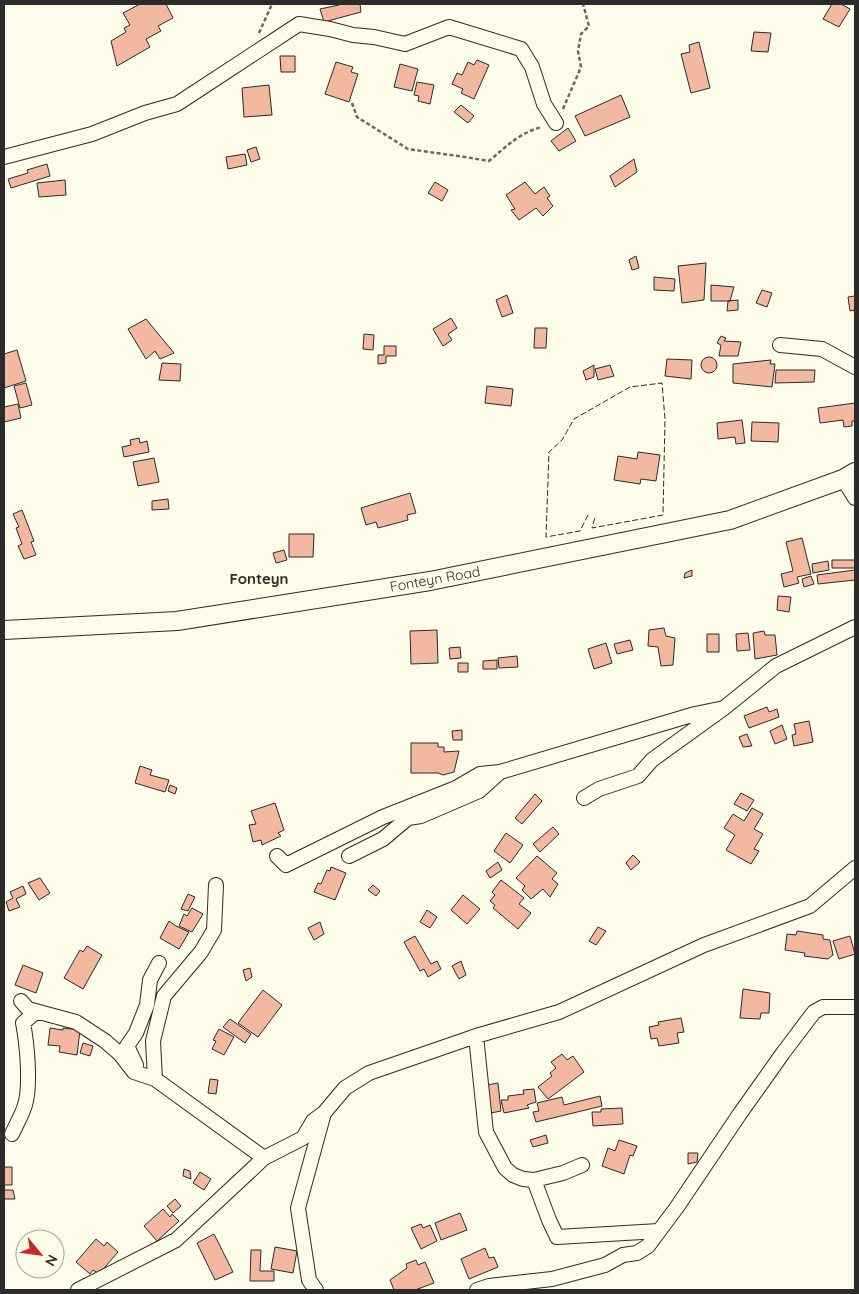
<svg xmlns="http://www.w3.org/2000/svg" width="859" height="1294" font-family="Quicksand,sans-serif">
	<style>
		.building { fill: #f2b8a0; stroke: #2b2b2b }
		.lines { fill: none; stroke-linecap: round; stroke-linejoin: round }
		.minor-casing { stroke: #2b2b2b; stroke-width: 16 }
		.tertiary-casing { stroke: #2b2b2b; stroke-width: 20 }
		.path { stroke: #6a6964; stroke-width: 2.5; stroke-dasharray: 4 2.5; stroke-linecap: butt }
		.minor { stroke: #fdfbea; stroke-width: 14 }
		.tertiary { stroke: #fdfbea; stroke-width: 18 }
		.fence { stroke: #2b2b2b; stroke-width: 1; stroke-dasharray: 6 2.5; stroke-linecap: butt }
		.labels { text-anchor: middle; stroke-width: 4; stroke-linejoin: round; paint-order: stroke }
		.street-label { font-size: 14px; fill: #2b2b2b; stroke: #fdfbea }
		.neighbourhood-label { font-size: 15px; font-weight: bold; fill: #2b2b2b; stroke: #fdfbea }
	</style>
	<rect width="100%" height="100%" fill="#fdfbea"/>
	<!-- building -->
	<path class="building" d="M140,4H166L173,18L158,26L161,31L146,39L150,47L117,66L111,41L126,32L124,28L130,25L123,13Z
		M339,4H360L361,12L324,22L320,9L339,5Z
		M832,4H841L850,9L839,27L823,19Z
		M754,32L771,33L768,52L751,51Z
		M699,42L710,88L691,93L681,54L690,52L689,45Z
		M280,56H295V72H281Z
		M477,60L489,65L474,99L461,93L463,89L452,84L457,73L462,75L468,62L474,65Z
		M336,62L353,67L351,72L358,74L349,102L325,94Z
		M400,64L418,69L412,91L394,87Z
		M417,82L434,85L430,104L418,101L419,96L414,95Z
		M269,85L272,115L244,117L242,88Z
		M621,95L630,117L585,136L575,116Z
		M461,105L474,116L468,123L454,112Z
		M568,128L576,141L559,151L551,141Z
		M256,147L260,159L251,162L247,150Z
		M245,154L247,165L228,169L226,157Z
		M634,159L637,172L615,187L610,176Z
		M47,164L50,176L11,188L8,179L28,173L27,170Z
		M65,180L66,195L39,197L37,183Z
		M435,182L448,190L442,201L428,193Z
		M525,182L535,194L544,187L550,196L547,198L553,206L543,216L536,208L519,220L511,210L515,209L506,195Z
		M636,256L639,268L632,270L629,260Z
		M706,263L704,300L682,303L678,266Z
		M654,277L675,279L674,291L654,290Z
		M711,285L734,287L730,301H711Z
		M762,290L772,293L767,307L756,303Z
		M507,295L513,313L502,317L496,300Z
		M855,296V316L854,310L850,311L848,297Z
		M738,300V310L727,311L728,301Z
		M451,318L457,328L448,334L452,340L443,346L433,329Z
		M146,319L174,353L160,359L155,351L146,359L128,329Z
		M535,328H547L546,348H534Z
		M364,334L374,335L373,350L363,349Z
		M721,336L726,338L724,341L741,342L738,356H719L721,345L717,343Z
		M384,346H396V356H386V363L378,364V355H384Z
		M17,350L26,381L4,388V354Z
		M701 365a8 8 0 1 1 16 0a8 8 0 1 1-16 0Z
		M667,359L692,360L691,379L665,376Z
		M771,360L770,364H775L772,387L733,383V364Z
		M162,363L181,364L180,381L159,380Z
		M594,365V377L586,380L583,371Z
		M610,365L614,376L598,380L595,369Z
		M776,370H815L814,382L775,383Z
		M26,383L32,405L20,408L14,386Z
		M487,386L513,389L511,406L485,403Z
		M855,403V421H852V426L844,427L843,420L820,423L818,408Z
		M18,404L21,418L4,422V407Z
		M742,420L745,443L736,444L735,437L718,439L717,423Z
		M752,422L779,423L778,442L751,441Z
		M139,438L140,443L147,441L149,452L124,457L122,447L131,445L130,440Z
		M638,452L660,455L656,481L641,479L640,484L614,480L618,456L637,459Z
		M154,458L159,482L138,486L133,462Z
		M410,493L416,513L407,515L408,520L378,528L376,522L366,525L361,508Z
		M168,499L169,509L152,510V501Z
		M22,510L34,541L31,542L36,555L24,559L18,546L22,544L16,528L19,527L13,514Z
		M289,534H314L313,557H289Z
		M802,538L811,574L797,577L799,583L784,587L781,574L793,571L786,542Z
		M284,550L287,560L276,563L273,553Z
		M832,560H855V568H832Z
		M828,561L829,570L813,573L812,564Z
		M692,570V576L684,578L685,573Z
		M855,570V580L818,584L817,575Z
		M811,576L814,584L804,587L802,579Z
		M778,596L791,597L789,612L777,610Z
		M664,628L666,636L675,638L673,665L661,666L658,647L648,646L649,630Z
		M437,630L438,663L411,664L410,631Z
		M764,631L765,635H775L777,655L755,659L753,633Z
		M748,633L750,650L737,651L736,634Z
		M707,634H719V652H707Z
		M630,640L633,650L617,654L614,644Z
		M606,643L612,663L594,669L588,649Z
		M460,647L461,658L450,659L449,648Z
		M517,656L518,667L499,668L498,658Z
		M497,660V669H483V661Z
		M458,663H468V672H458Z
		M767,707L769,712L777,709L779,717L749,728L744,716Z
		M809,721L813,742L794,746L792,735L796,734L794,724Z
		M782,725L787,739L775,744L770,731Z
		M462,730V740H453L452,731Z
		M747,734L752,746L743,747L739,737Z
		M411,743H438V747H444V752L459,751L454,772L443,775L438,773H411Z
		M140,766L152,770L150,775L169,780L165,792L135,783Z
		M170,785L177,788L175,794L168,791Z
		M741,793L754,800L747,811L734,804Z
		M535,794L542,801L522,824L515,818Z
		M275,803L284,830L278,833L281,836L262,845L261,840L253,842L249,825L256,824L251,811Z
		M752,808L763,814L754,829L763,834L754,849L759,851L751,864L726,850L735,835L724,828L733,814L744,821Z
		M553,827L559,834L540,852L533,844Z
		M506,833L523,845L510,863L494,851Z
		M633,855L640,862L631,870L626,863Z
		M537,856L557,873L552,879L558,884L550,897L543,889L531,899L522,890L525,886L516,878Z
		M498,862L502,870L490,878L486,871Z
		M331,867L346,873L335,900L314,892L318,883L321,884L327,870L330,871Z
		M40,878L50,893L39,900L28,883Z
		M501,880L524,898L519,904L531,913L518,929L493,908L495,905L490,901L495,895L492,892Z
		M373,885L380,891L376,896L368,890Z
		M23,886L26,894L16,899L20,907L9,911L6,902L13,898L10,892Z
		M188,894L195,897L188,911L181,909Z
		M463,895L480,909L467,924L451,910Z
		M192,908L203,914L192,932L179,926L184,914L187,916Z
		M427,910L437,917L430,928L420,922Z
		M169,921L176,926L189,932L179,949L160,938Z
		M320,922L324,934L314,940L308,928Z
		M598,927L606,931L596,945L589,941Z
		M797,931L823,935V939L830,940L833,955L828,959L804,956L805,953L785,950L787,934L796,935Z
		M415,936L431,964L437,961L441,969L428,977L424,969L420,971L404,942Z
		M850,936L855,954L839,959L833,941Z
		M87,946L102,955L83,989L64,978L80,950L83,952Z
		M461,961L466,975L459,979L452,966Z
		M23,965L43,973L36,993L15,985Z
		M250,968L252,977L246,981L243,970Z
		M743,989L770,993L769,1013H761L760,1019L740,1018Z
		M263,990L282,1005L258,1037L238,1023Z
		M681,1018L684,1032L677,1033L679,1043L659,1046L657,1038L651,1039L649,1027L659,1025L658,1022Z
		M230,1019L251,1034L245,1043L223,1027Z
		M50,1028L63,1030V1028L80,1030L77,1055L59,1052L60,1046L48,1045Z
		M219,1029L234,1037L224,1055L212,1049L216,1041L213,1040Z
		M83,1043L93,1046L90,1056L80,1053Z
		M562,1054L567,1060L573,1056L584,1072L548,1099L538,1087L552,1076L550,1073L556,1068L551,1062Z
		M210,1079L218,1080L216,1094L208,1093Z
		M498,1083L501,1111L491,1113L487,1085Z
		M534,1089L536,1102L527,1105L529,1108L504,1113L501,1100H508V1096L524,1094L523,1090Z
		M600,1096L602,1106L536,1122L533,1112L539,1111L537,1103L562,1097L564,1105Z
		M622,1108L623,1124L593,1126L592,1112H601V1109Z
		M546,1135L548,1143L533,1147L530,1140Z
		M619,1140L637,1146L633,1156L630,1155L624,1174L602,1166L608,1148L615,1151Z
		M688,1153H698L697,1162L688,1164Z
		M4,1167H12V1185H4Z
		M184,1169L190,1171L191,1179L183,1176Z
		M200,1172L211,1179L204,1190L193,1183Z
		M4,1190H13L15,1199H4Z
		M175,1199L181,1206L173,1213L167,1206Z
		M163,1209L170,1217L172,1214L179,1221L157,1241L144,1226Z
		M460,1213L467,1230L441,1240L435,1223Z
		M421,1224L423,1228L430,1225L437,1241L421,1249L411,1228Z
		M214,1234L233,1272L215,1280L197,1243Z
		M96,1239L104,1246L107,1242L118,1252L99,1274L93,1270L90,1274L76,1262Z
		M275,1247L297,1251L293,1273L271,1269Z
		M485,1248L489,1258L494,1257L498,1267L469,1279L461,1259Z
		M251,1250H261L260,1271H274V1281H250Z
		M416,1260L418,1265L425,1262L434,1283L415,1290H394L390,1280L407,1268L406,1264Z"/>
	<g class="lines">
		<!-- minor casing -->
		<g class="minor-casing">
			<path id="minor" d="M4,157L92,134L145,113L177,104L299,24L330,29L353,35L374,37L405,44L449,27L521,49L532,67L544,104L556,123
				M780,345L822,349L855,367
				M843,479L855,498
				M584,798L599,789L638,776L652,760L724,708L776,666L855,627
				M277,856L286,865L383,817L456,788L480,774L500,772
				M349,856L383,839L408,818L421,816L479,791L500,772L695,714L724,708
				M21,1001L28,1009L76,1022L105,1041L120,1054L134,1072L155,1079L264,1158L303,1138L313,1121L324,1113L345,1088L369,1073L476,1036L559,1012L704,945L810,906L855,868
				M476,1036L486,1132L505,1168L513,1175L523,1179L534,1180
				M136,1065L127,1046L136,1033L147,1005L150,980L159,963
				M155,1079L153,1041L164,996L201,952L214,930L216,885
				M12,1134C16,1125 22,1115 25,1105C31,1085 27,1043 23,1023L36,1012
				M582,1165L563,1173L534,1180L549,1220L557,1237L659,1231
				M78,1290L176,1240L264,1158
				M316,1290L309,1280L298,1208L324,1113
				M477,1290L489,1286L552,1279L605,1265L623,1255L637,1253L648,1246L677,1207L739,1115L783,1053L814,1012L823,1007H855"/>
		</g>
		<!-- tertiary casing -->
		<g class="tertiary-casing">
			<path id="tertiary" d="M4,630L177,621L430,581L730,520L843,479L855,472"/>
		</g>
		<!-- path -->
		<path class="path" d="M259,33L272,4
			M352,103L357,117L408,149L465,157L489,161C507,146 518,134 541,127
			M563,109L581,67L578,51L581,34L589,26L583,4"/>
		<!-- minor -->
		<use href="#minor" class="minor"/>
		<!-- tertiary -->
		<use href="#tertiary" class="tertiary"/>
		<!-- fence -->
		<path class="fence" d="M588,515L580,531L546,537L549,452L562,440L574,419L630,387L662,383L665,419L663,515L592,528L595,517"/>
	</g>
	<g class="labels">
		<!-- street labels -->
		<g class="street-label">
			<text transform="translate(435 579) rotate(-10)" y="5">Fonteyn Road</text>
		</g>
		<!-- neighbourhood labels -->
		<g class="neighbourhood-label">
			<text x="259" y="584">Fonteyn</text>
		</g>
	</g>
	<!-- border -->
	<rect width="859" height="1294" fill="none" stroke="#2b2b2b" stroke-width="10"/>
	<!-- north arrow -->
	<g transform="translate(40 1254) rotate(119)"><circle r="24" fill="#fdfbea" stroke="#a9a89e"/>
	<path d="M0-4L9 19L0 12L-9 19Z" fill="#c62828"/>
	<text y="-8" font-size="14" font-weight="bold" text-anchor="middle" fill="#2b2b2b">N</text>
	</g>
</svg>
